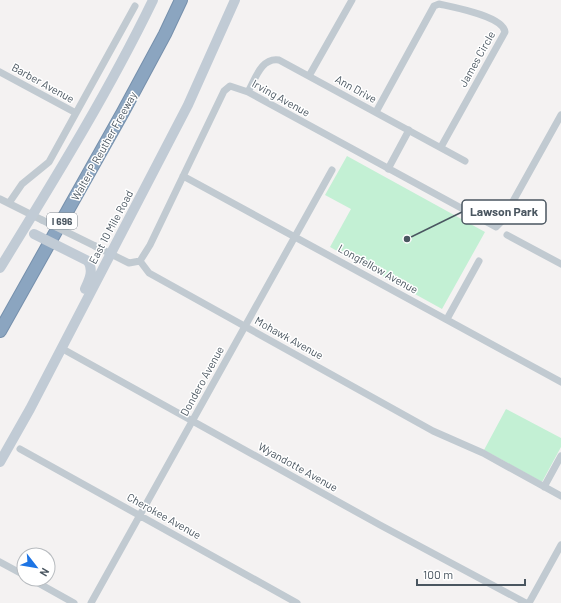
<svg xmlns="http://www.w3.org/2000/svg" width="561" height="603" font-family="Barlow,sans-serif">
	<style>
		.green { fill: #c3f0d4 }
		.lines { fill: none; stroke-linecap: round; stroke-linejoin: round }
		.motorway-casing { stroke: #7690ac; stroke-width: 14 }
		.minor { stroke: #c1cad1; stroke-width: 7 }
		.secondary { stroke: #c1cbd5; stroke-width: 10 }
		.motorway { stroke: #8ba5c0; stroke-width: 12 }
		.minor-bridge { stroke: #c1cad1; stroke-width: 7 }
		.secondary-bridge { stroke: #c1cbd5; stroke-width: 10 }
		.labels { text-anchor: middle; stroke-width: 3; stroke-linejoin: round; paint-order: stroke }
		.shield { fill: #fff; stroke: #808990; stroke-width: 1 }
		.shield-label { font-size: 10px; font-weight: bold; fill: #4a5660 }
		.street-label { font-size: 11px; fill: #4a5660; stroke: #fff }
		.leader { fill: none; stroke: #4a5660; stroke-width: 1.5 }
		.callout-dot { fill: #4a5660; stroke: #fff; stroke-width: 1.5 }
		.callout { fill: #fff; stroke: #4a5660; stroke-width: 1.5 }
		.callout-label { font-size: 12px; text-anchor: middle; font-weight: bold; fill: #4a5660 }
	</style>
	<rect width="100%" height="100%" fill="#f4f2f2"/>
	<!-- green -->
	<path class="green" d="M347,156L485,232L442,309L330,247L351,209L325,195Z
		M506,409L561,438V447L542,482L484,450Z"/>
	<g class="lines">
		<!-- motorway casing -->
		<g class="motorway-casing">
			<path id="motorway" d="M0,331L123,112L165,34L181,0"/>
		</g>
		<!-- minor -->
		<path class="minor" d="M0,72L76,113
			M309,76L352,0
			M248,92C255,80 261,57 279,60L465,161
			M376,112L434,6L439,4C452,7 503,16 505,32L441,147
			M388,169L409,130
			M183,176L561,382
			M0,199L42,220
			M9,203L22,184L49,162L135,6
			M507,235L561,264
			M95,246L129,263L140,261
			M140,261L150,245L224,91L230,86L248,92L496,227L502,221L561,115
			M140,261L149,273L167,283L433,431L483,453L561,496
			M447,319L479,261
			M61,348L380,525L526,603
			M20,449L297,603
			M544,487L561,456
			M0,562L24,575
			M31,579L74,603
			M91,603L332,170
			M529,603L561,545"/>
		<!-- secondary -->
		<path class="secondary" d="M0,268C54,180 108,93 153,0
			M85,289C89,280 94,271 88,261
			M0,462L30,409L188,105L235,0"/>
		<!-- motorway -->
		<use href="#motorway" class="motorway"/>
		<!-- minor-bridge -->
		<path class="minor-bridge" d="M42,220L95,246"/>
		<!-- secondary-bridge -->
		<path class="secondary-bridge" d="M34,234L88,261"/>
	</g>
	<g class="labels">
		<!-- shield labels -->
		<rect class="shield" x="47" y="213" width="30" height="16" rx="3"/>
		<g class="shield-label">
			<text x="62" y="225">I 696</text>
		</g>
		<!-- street labels -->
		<g class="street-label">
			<text transform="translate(477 59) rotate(-61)" y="4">James Circle</text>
			<text transform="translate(43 83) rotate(29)" y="4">Barber Avenue</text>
			<text transform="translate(356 89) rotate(29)" y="4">Ann Drive</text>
			<text transform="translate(281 98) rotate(29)" y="4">Irving Avenue</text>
			<text transform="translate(104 146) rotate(-61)" y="4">Walter P Reuther Freeway</text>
			<text transform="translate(111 227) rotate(-62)" y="4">East 10 Mile Road</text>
			<text transform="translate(378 269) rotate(29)" y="4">Longfellow Avenue</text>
			<text transform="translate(289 338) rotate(29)" y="4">Mohawk Avenue</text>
			<text transform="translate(202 381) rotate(-61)" y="4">Dondero Avenue</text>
			<text transform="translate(298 467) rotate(29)" y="4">Wyandotte Avenue</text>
			<text transform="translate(164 516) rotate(29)" y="4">Cherokee Avenue</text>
		</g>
	</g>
	<!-- callouts -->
	<path class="leader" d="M407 239L462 212"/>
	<circle class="callout-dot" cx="407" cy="239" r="4"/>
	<rect class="callout" x="462" y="200" width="84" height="24" rx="4"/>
	<g class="callout-label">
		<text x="504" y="216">Lawson Park</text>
	</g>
	<!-- north arrow -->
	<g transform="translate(36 567) rotate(121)"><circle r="19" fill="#ffffff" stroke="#b7bbbf"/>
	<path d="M0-3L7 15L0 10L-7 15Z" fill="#1d74e4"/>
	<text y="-6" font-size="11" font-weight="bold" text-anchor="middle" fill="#4a5660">N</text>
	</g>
	<!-- scale -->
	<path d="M417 579v6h108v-6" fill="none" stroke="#4a5660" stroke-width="2"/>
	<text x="423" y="579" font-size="12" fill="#4a5660" stroke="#ffffff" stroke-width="3" paint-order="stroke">100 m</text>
</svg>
